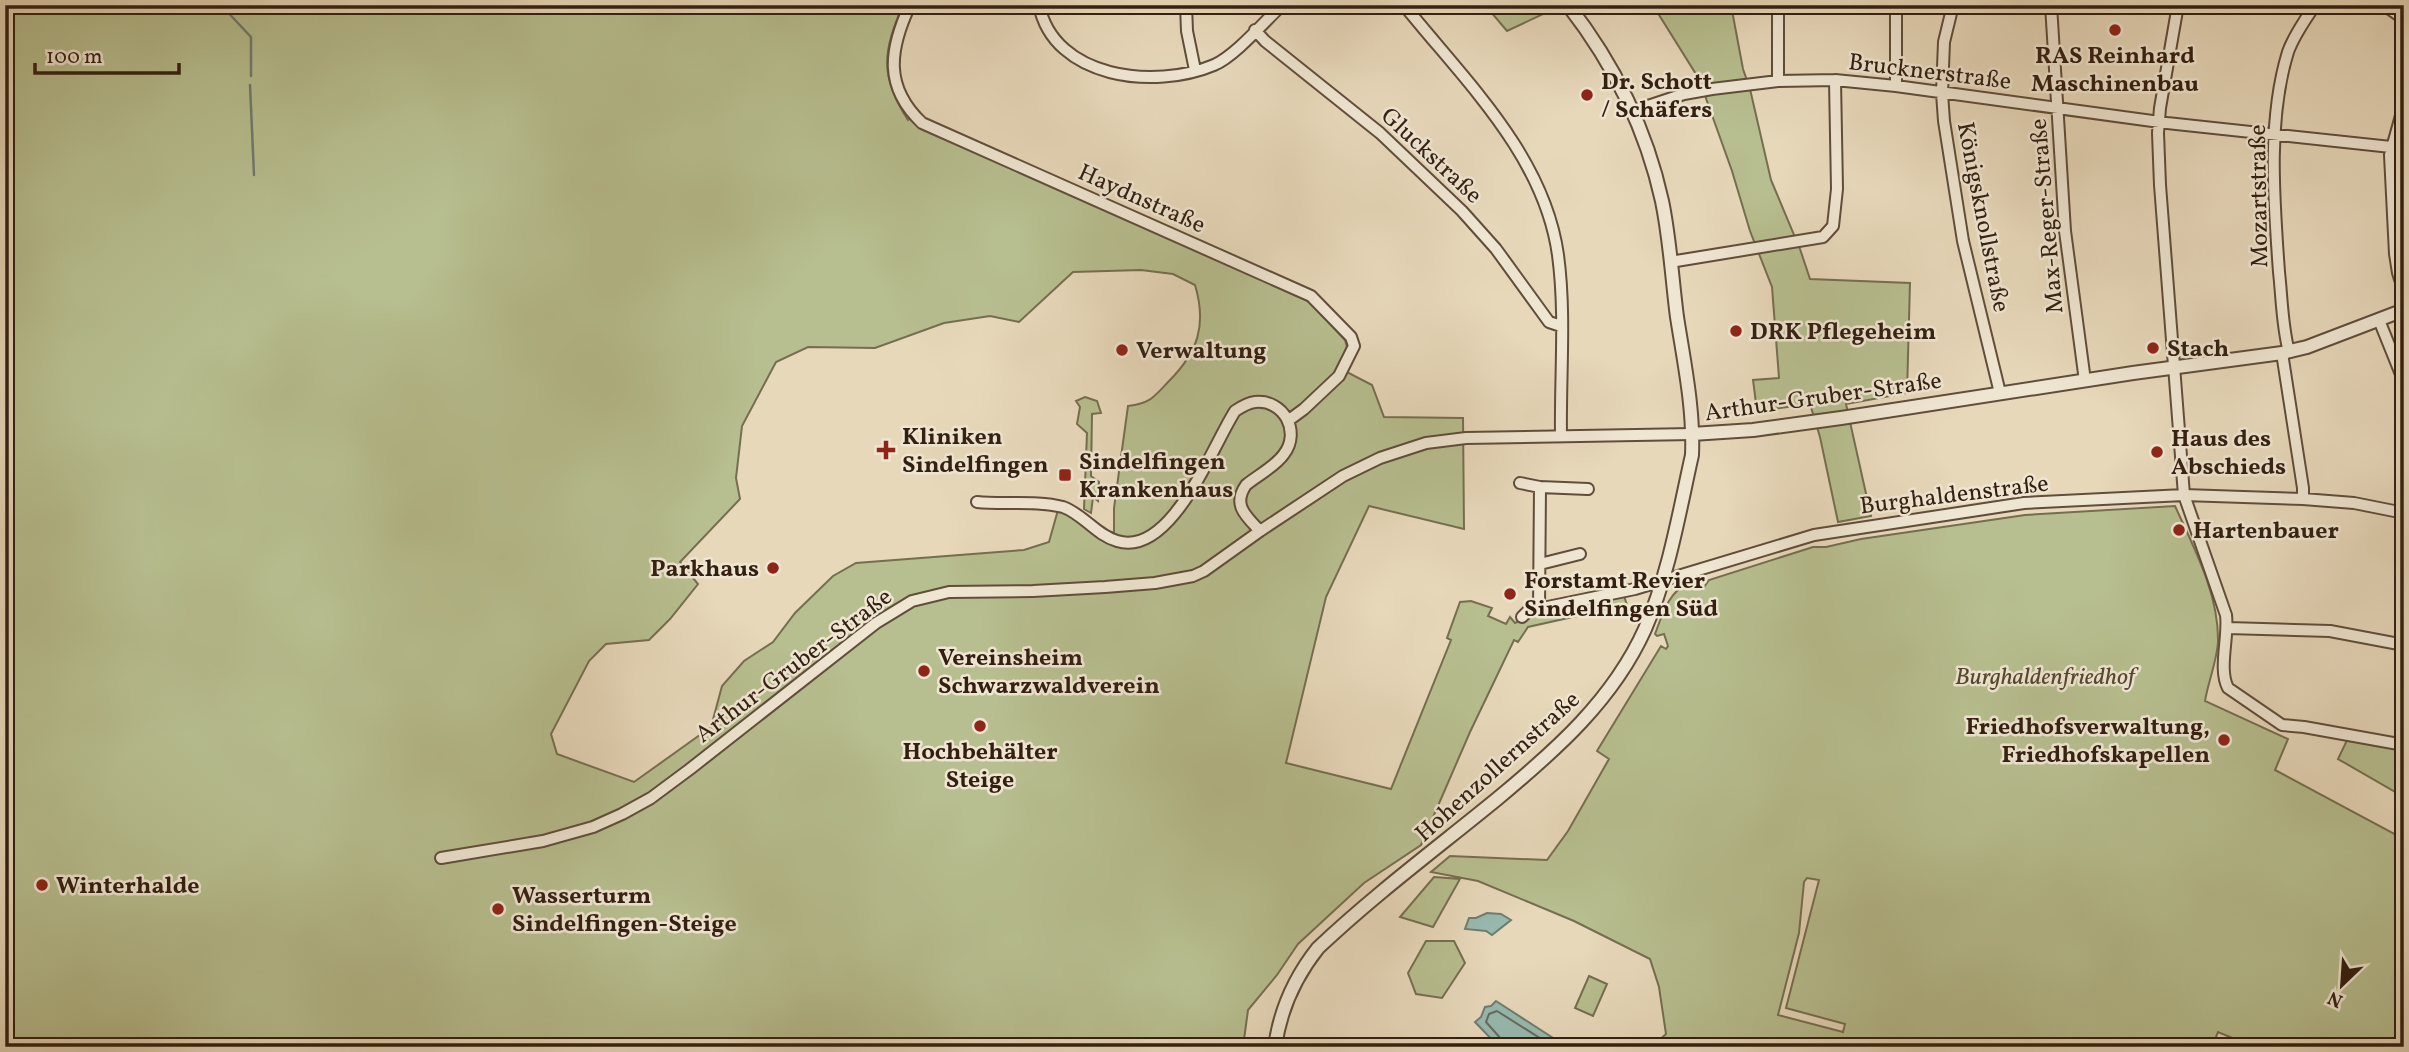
<svg xmlns="http://www.w3.org/2000/svg" width="2409" height="1052" font-family="Vollkorn,serif">
	<style>
		.green { fill: #b7be8f; stroke: #756e50; stroke-width: 2; fill-rule: evenodd }
		.water { fill: #97bab0; stroke: #6f7c70; stroke-width: 2 }
		.lines { fill: none; stroke-linecap: round; stroke-linejoin: round }
		.shore { stroke: #656c60; stroke-width: 2 }
		.stream { stroke: #6f7c70; stroke-width: 2.5 }
		.minor-casing { stroke: #604d3b; stroke-width: 14 }
		.tertiary-casing { stroke: #604d3b; stroke-width: 16 }
		.minor { stroke: #efe6d2; stroke-width: 10 }
		.tertiary { stroke: #efe6d2; stroke-width: 12 }
		.poi-dot { fill: #8f2418; stroke: #efe6d2; stroke-width: 2.5 }
		.labels { text-anchor: middle; stroke-width: 5; stroke-linejoin: round; paint-order: stroke }
		.poi-label { font-size: 24px; font-weight: bold; fill: #331f11; stroke: #efe6d2; text-anchor: start }
		.street-label { font-size: 24px; fill: #331f11; stroke: #efe6d2 }
		.park-label { font-size: 24px; font-style: italic; fill: #544730; stroke: #efe6d2 }
	</style>
	<rect width="100%" height="100%" fill="#e7d8ba"/>
	<filter id="stains"><feTurbulence type="fractalNoise" baseFrequency=".00286" numOctaves="4"/><feColorMatrix values="0 0 0 0 .2 0 0 0 0 .09 0 0 0 0 .02 0 0 0 .5 -.17"/></filter>
	<radialGradient id="worn" r=".72"><stop offset=".6" stop-color="#630" stop-opacity="0"/><stop offset="1" stop-color="#630" stop-opacity=".3"/></radialGradient>
	<!-- green -->
	<path class="green" d="M5,5H903C883,51 879,76 908,120L910,118L931,133L1149,226L1307,299L1345,340L1347,347L1339,368L1372,385L1384,417L1463,418L1464,529L1369,506L1326,597L1286,763L1391,789L1451,640L1447,638L1460,602L1471,601L1492,608L1488,616L1506,624L1510,617L1515,623L1536,614L1624,596L1627,605L1528,627L1518,642L1514,640L1470,732L1421,845L1364,883L1298,944L1277,975L1248,1010L1243,1047H5ZM1141,270L1173,274L1195,285C1207,325 1198,352 1169,381C1154,397 1151,403 1128,406L1114,508V532L1097,536L1071,516L1058,510L1049,542L1024,550L856,563L833,576L795,613L773,642L744,661L722,686L711,727L634,782L557,754L551,734L589,661L606,644L649,640L670,619L698,584L680,562L740,499L736,478L742,426L776,362L808,347L875,348L944,323L990,316L1019,322L1073,272Z
		M1485,5H1556L1558,7L1507,31Z
		M1665,5H1731L1743,69L1750,89L1771,180L1800,249L1810,279L1910,283L1907,393L1846,404L1871,516L1838,522L1820,437L1810,404L1757,411L1753,380L1779,378L1772,287L1750,231L1732,171L1699,79L1656,10Z
		M1085,397L1097,401L1101,413L1092,414L1091,476L1099,482L1098,501L1093,497L1091,513L1084,509L1087,433L1077,424L1080,407L1076,401Z
		M2175,506C2194,548 2219,594 2218,642C2217,661 2208,682 2205,701L2288,739L2275,770L2404,839V1047H2254L2218,1032L2213,1045L2229,1047H1652L1666,1034L1659,987L1650,959L1574,921L1478,881L1431,872L1450,856L1547,860L1568,831L1609,759L1597,751L1661,646L1666,649L1668,646L1664,634L1657,636L1655,634C1663,613 1668,593 1689,582L1702,590L1709,580L1813,547H1826L1861,539L2025,515ZM1807,878L1819,880L1786,1008L1845,1024L1843,1032L1778,1015L1799,933L1804,882Z
		M2348,738L2404,748V797L2338,759Z
		M1434,877L1460,879L1433,927L1400,917Z
		M1426,941H1454L1465,963L1442,998L1416,994L1408,973Z
		M1589,976L1607,984L1593,1016L1575,1008Z"/>
	<!-- water -->
	<path class="water" d="M1487,913L1501,914L1511,920L1492,935L1486,931L1465,929L1469,918H1476Z
		M1496,1001L1567,1047H1499L1475,1022L1481,1017L1485,1007L1491,1006Z"/>
	<g class="lines">
		<!-- shore -->
		<path class="shore" d="M1503,1047L1502,1040L1486,1022L1489,1014L1497,1011L1554,1047"/>
		<!-- stream -->
		<path class="stream" d="M221,5L251,37V76
			M250,85L254,175"/>
		<!-- minor casing -->
		<g class="minor-casing">
			<path id="minor" d="M910,5C889,50 884,87 922,123L1311,296L1351,337L1354,346L1339,376L1304,409L1289,420
				M1039,5C1054,79 1155,90 1214,65C1235,56 1264,22 1282,5
				M1186,5L1187,31L1195,70
				M1404,5C1465,81 1544,155 1558,255C1566,315 1560,376 1561,436
				M1778,5V81
				M1953,5L1944,42L1942,93L1944,121L1963,241L2000,393
				M2051,5L2065,231L2085,381
				M2178,5L2160,108L2158,133L2160,185L2184,495L2226,615C2229,637 2218,669 2228,688L2282,725L2304,727L2404,745
				M2384,5L2404,19
				M1255,30L1265,41L1380,133L1462,211L1496,249L1549,322L1561,326
				M1896,86V5
				M2404,105L2390,155L2395,254L2398,273L2404,291
				M1633,111L1684,94L1712,89L1778,81L1835,80L1896,86L2167,123L2391,147
				M1670,262L1823,237L1833,226L1837,189L1835,80
				M2379,320L2404,382
				M2289,352C2282,326 2282,299 2279,272C2274,201 2267,120 2288,52C2294,35 2305,20 2315,5
				M2282,353L2303,488V499
				M1520,483L1540,487L1588,489
				M977,502C1004,505 1036,500 1063,507C1083,514 1096,535 1117,541C1171,558 1212,447 1235,411C1241,407 1247,403 1255,402C1284,399 1301,432 1284,454C1275,467 1258,475 1246,485C1232,505 1246,516 1260,531
				M1540,564L1580,554
				M1539,608L1540,487
				M1522,617L1528,611L1635,589L1814,535L2024,503L2184,495L2303,499L2354,503L2404,513
				M2228,628L2330,631L2404,645
				M441,858L543,841L593,827L622,814L651,798L690,769L876,623L912,601L949,592L1033,591L1105,587L1155,583L1193,576L1204,571L1260,531L1343,476L1380,458L1426,443L1466,438L1692,434"/>
		</g>
		<!-- tertiary casing -->
		<g class="tertiary-casing">
			<path id="tertiary" d="M1692,434L1753,430L1841,418L2133,373L2282,353L2307,347L2404,310
				M1275,1047C1280,1010 1295,977 1318,948C1374,895 1437,848 1497,799C1556,750 1613,700 1645,629C1669,574 1679,513 1692,455C1694,409 1684,362 1677,317C1672,279 1670,239 1662,201C1646,128 1614,64 1568,5"/>
		</g>
		<!-- minor -->
		<use href="#minor" class="minor"/>
		<!-- tertiary -->
		<use href="#tertiary" class="tertiary"/>
	</g>
	<!-- markers -->
	<g class="poi-dot">
		<circle cx="2115" cy="30" r="7"/>
		<circle cx="1587" cy="95" r="7"/>
		<circle cx="1736" cy="331" r="7"/>
		<circle cx="2153" cy="348" r="7"/>
		<circle cx="1122" cy="350" r="7"/>
		<path d="M882.5 439.5h7v7h7v7h-7v7h-7v-7h-7v-7h7z"/>
		<circle cx="2157" cy="452" r="7"/>
		<rect x="1058" y="468" width="14" height="14" rx="3.5"/>
		<circle cx="2179" cy="530" r="7"/>
		<circle cx="773" cy="568" r="7"/>
		<circle cx="1510" cy="594" r="7"/>
		<circle cx="924" cy="671" r="7"/>
		<circle cx="980" cy="726" r="7"/>
		<circle cx="2224" cy="740" r="7"/>
		<circle cx="42" cy="885" r="7"/>
		<circle cx="498" cy="909" r="7"/>
	</g>
	<g class="labels">
		<!-- poi labels -->
		<g class="poi-label">
			<text x="2115" y="63" text-anchor="middle">RAS Reinhard<tspan x="2115" dy="28">Maschinenbau</tspan></text>
			<text x="1601" y="89">Dr. Schott<tspan x="1601" dy="28">/ Schäfers</tspan></text>
			<text x="1750" y="339">DRK Pflegeheim</text>
			<text x="2167" y="356">Stach</text>
			<text x="1136" y="358">Verwaltung</text>
			<text x="902" y="444">Kliniken<tspan x="902" dy="28">Sindelfingen</tspan></text>
			<text x="2171" y="446">Haus des<tspan x="2171" dy="28">Abschieds</tspan></text>
			<text x="1079" y="469">Sindelfingen<tspan x="1079" dy="28">Krankenhaus</tspan></text>
			<text x="2193" y="538">Hartenbauer</text>
			<text x="759" y="576" text-anchor="end">Parkhaus</text>
			<text x="1524" y="588">Forstamt Revier<tspan x="1524" dy="28">Sindelfingen Süd</tspan></text>
			<text x="938" y="665">Vereinsheim<tspan x="938" dy="28">Schwarzwaldverein</tspan></text>
			<text x="2210" y="734" text-anchor="end">Friedhofsverwaltung,<tspan x="2210" dy="28">Friedhofskapellen</tspan></text>
			<text x="980" y="759" text-anchor="middle">Hochbehälter<tspan x="980" dy="28">Steige</tspan></text>
			<text x="56" y="893">Winterhalde</text>
			<text x="512" y="903">Wasserturm<tspan x="512" dy="28">Sindelfingen-Steige</tspan></text>
		</g>
		<!-- street labels -->
		<g class="street-label">
			<text transform="translate(1930 71) rotate(7)" y="8">Brucknerstraße</text>
			<text transform="translate(1432 155) rotate(43)" y="8">Gluckstraße</text>
			<text transform="translate(2258 196) rotate(-91)" y="8">Mozartstraße</text>
			<text transform="translate(1142 198) rotate(24)" y="8">Haydnstraße</text>
			<text transform="translate(2046 216) rotate(-95)" y="8">Max-Reger-Straße</text>
			<text transform="translate(1984 217) rotate(79)" y="8">Königsknollstraße</text>
			<text transform="translate(1823 396) rotate(-8)" y="8">Arthur-Gruber-Straße</text>
			<text transform="translate(1954 494) rotate(-7)" y="8">Burghaldenstraße</text>
			<text transform="translate(793 665) rotate(-37)" y="8">Arthur-Gruber-Straße</text>
			<text transform="translate(1497 766) rotate(-42)" y="8">Hohenzollernstraße</text>
		</g>
		<!-- park labels -->
		<g class="park-label">
			<text x="2045" y="684">Burghaldenfriedhof</text>
		</g>
	</g>
	<!-- margin -->
	<rect width="2409" height="1052" fill="none" stroke="#e7d8ba" stroke-width="28"/>
	<rect x="7" y="7" width="2395" height="1038" fill="none" stroke="#331f11" stroke-width="3.5"/>
	<rect x="14" y="14" width="2381" height="1024" fill="none" stroke="#331f11" stroke-width="2"/>
	<!-- north arrow -->
	<g transform="translate(2342 985) rotate(205)" stroke="#efe6d2" stroke-width="5" paint-order="stroke">
	<path d="M0-5L12 26L0 18L-12 26Z" fill="#331f11"/>
	<text y="-10" font-size="19" font-weight="bold" text-anchor="middle" fill="#331f11">N</text>
	</g>
	<!-- scale -->
	<path d="M35 63v10h144v-10" fill="none" stroke="#331f11" stroke-width="3.5"/>
	<text x="46" y="63" font-size="21" fill="#331f11" stroke="#efe6d2" stroke-width="5" paint-order="stroke">100 m</text>
	<rect width="100%" height="100%" filter="url(#stains)"/>
	<rect width="100%" height="100%" fill="url(#worn)"/>
</svg>
